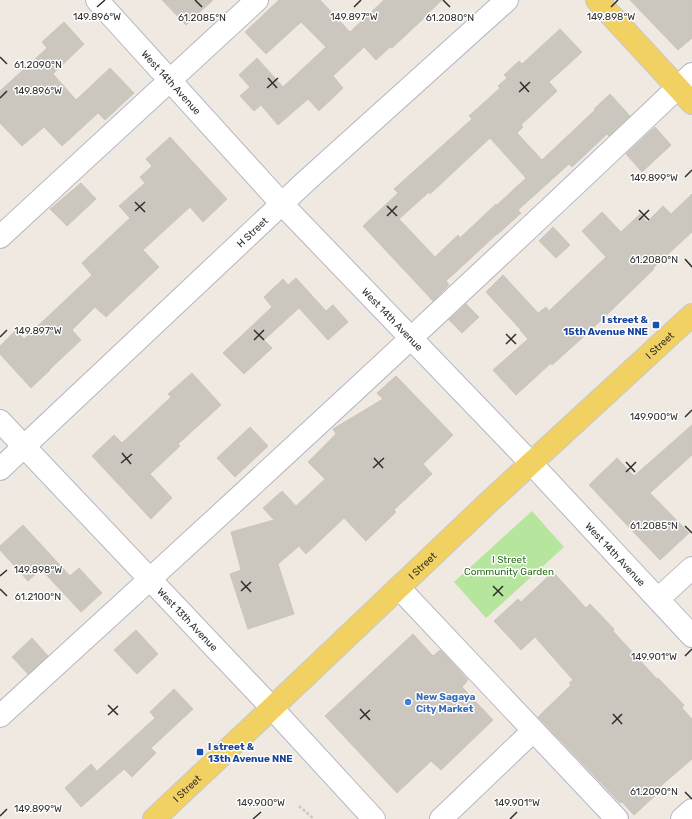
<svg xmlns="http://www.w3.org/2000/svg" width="692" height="819" font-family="Rubik,sans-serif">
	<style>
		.green { fill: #b6e59e }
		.building { fill: #cbc7bf; stroke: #cbc5ba; fill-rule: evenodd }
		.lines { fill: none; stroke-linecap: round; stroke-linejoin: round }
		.minor-casing { stroke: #b4b7c1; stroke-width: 24 }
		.major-casing { stroke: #c9c9c9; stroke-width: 24 }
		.path { stroke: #c9c9c9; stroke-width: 2.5; stroke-dasharray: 3 2; stroke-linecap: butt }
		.minor { stroke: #fff; stroke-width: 22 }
		.major { stroke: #f2d163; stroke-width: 22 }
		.ticks { fill: none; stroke: #2e2e2e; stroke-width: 1.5 }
		.transit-dot { fill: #1a4fb4; stroke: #fff; stroke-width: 1.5 }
		.shop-dot { fill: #3f7fe0; stroke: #fff; stroke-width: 1.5 }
		.labels { text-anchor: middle; stroke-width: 3; stroke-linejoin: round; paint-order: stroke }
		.street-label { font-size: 10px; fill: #2e2e2e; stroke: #fff }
		.transit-label { font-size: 10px; font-weight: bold; fill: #164399; stroke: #fff; text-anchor: end }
		.park-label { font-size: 10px; fill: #2c6e1b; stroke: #fff }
		.shop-label { font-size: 10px; font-weight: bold; fill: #366cbe; stroke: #fff; text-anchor: start }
		.ticks-label { font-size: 10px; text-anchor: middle; fill: #2e2e2e; stroke: #fff; stroke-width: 3; stroke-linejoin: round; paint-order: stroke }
	</style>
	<rect width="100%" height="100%" fill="#efe9e1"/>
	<!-- green -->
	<path class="green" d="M532,511L564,547L486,618L454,582Z"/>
	<!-- building -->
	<path class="building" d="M162,0H213L186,25Z
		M279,0H320L350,32L384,0H442L423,18H424L392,48L390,47L376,60L364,47L333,76L343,88L319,111L308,99L278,125L261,105L254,111L240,96L250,87L239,75L257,58L283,87L326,47L301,22L266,54L245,32Z
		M630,0H692V38L678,50Z
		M64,22L84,44L53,74L76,100L110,68L134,93L105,120L98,113L62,146L44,127L22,146L0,123V91L47,48L42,42Z
		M560,29L582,52L549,82L557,91L521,125L523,127L517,133L542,160L595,110L594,109L610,94L630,116L609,136L607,134L572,167L569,164L518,210L521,213L498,234H497L446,281L449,285L433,301L363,226L398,193L394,189L472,119L469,116L500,88L498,86L507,78L504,75L519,61L522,64ZM490,138L526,178L497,205L496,204L460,238L458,235L435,257L399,219L429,192L430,194Z
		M655,127L671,145L642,172L626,154Z
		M170,137L227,199L203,222L190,207L143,250L159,267L106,317L95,307L72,330L81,340L50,369V370L31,388L0,354V346L16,330L24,339L92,275L82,263L130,218L119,206L145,183L140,177L152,166L146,159Z
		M81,183L96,199L67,226L50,209Z
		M692,194V232L653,268L654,269L591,330L552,365L551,363L516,395L493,370L528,339L520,330H521L486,292L503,275L538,313L546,307L549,311L606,257L582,231L602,212L621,232L640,214L647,222L663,206L671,214Z
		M553,227L570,245L556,258L539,241Z
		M296,278L326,311L333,305L348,322L328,340L299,308L264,340L272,348L244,374L223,353L272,307L264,297L283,279L288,285Z
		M466,304L479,317L462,333L449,320Z
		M192,373L221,405L178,444L180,446L150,474L172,498L151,519L92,456L114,435L122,443L171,397L168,394Z
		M396,376L453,435L423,464L432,474L394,510L396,512L366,541L344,518L306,554L299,546L278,564L294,614L248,629L230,574L241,570L231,532L274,520L263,508L282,491L296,506L325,479L308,462L336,434L333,429L383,399L377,393Z
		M692,425V455L650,493L689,533L660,560L589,485L617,458L634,476Z
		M250,427L268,446L235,477L217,458Z
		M23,525L70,576L79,568L102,593L81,612L41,569L28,581L0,550V546Z
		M553,572L586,608L590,604L614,629L613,631L657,679L658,678L684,705L682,708L692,719V759L656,790L659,792L634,815L622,802L620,803L538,717L571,685L569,683L573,680L535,637L521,650L494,621L518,599L521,602Z
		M136,630L158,654L137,674L114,650Z
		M413,634L433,656L440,650L446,656L468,680L462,687L493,720L441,770L431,761L397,793L325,716Z
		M32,638L48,656L28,674L12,657Z
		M174,689L193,709L151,748L156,753L132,777L124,769L81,807L65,788L91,764L97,771L155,718L150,712Z"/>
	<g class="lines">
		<!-- minor casing -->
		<g class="minor-casing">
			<g id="minor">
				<path id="s1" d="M97,0L282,204L531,463L692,636"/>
				<path d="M0,237L257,0"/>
				<path id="s2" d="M0,421L272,708L374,819"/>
				<path id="s3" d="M0,469L305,182L507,0"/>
				<path d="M399,588L617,819"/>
				<path d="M658,599L692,568"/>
				<path d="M0,716C233,504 464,291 692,74"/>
				<path d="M441,819L533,731"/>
				<path d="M682,819L692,810"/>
			</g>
		</g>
		<!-- major casing -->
		<g class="major-casing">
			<g id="major">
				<path d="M597,0L692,103"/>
				<path id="s4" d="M154,819L272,708L491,500L692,315"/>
			</g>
		</g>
		<!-- path -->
		<path class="path" d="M299,806L314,819"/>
		<!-- minor -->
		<use href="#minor" class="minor"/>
		<!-- major -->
		<use href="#major" class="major"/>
	</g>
	<!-- ticks -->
	<path class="ticks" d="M195,0L202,7M443,0L450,7M97,7L105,0M354,7L361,0M611,7L618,0M0,57L7,64M268,78L277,88M520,82L529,92M267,88L278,78M519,92L530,82M0,98L7,91M685,177L692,170M135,202L145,212M387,206L397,216M639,210L649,220M135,211L145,202M387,216L397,206M639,220L649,210M685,259L692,267M254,330L264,340M506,334L516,344M0,337L7,330M254,340L264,330M506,344L516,334M685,417L692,410M122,453L131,464M374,458L383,468M626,462L635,472M121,463L132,454M373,468L384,458M626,472L636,462M685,526L692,533M0,576L7,570M241,581L251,592M493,586L503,596M0,589L7,596M241,591L251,582M493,596L503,586M685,656L692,649M108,705L118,715M360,709L370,720M613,714L622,724M108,715L118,706M360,719L370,710M612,724L622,714M685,792L692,799M0,816L7,809M253,819L261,812M510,819L517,812"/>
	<!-- markers -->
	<g class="transit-dot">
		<rect x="652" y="321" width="8" height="8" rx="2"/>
		<rect x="196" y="748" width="8" height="8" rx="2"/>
	</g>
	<circle class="shop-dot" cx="408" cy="702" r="4"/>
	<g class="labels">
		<!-- street labels -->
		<g class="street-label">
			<text dy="4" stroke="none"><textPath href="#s1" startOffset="111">West 14th Avenue</textPath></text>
			<text dy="4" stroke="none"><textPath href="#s3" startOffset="346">H Street</textPath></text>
			<text dy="4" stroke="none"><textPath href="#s1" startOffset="435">West 14th Avenue</textPath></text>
			<text dy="4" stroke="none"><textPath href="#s4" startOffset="693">I Street</textPath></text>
			<text dy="4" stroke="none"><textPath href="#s1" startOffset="759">West 14th Avenue</textPath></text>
			<text dy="4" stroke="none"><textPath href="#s4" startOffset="369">I Street</textPath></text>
			<text dy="4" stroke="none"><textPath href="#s2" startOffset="273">West 13th Avenue</textPath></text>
			<text dy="4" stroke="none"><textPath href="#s4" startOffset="45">I Street</textPath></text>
		</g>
		<!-- transit labels -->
		<g class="transit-label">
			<text x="648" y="323">I street &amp;<tspan x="648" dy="12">15th Avenue NNE</tspan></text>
			<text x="208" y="750" text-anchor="start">I street &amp;<tspan x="208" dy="12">13th Avenue NNE</tspan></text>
		</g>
		<!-- park labels -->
		<g class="park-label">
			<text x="509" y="563">I Street<tspan x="509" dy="12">Community Garden</tspan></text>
		</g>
		<!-- shop labels -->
		<g class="shop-label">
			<text x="416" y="700">New Sagaya<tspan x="416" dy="12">City Market</tspan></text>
		</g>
	</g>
	<g class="ticks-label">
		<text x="97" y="20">149.896°W</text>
		<text x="354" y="20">149.897°W</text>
		<text x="611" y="20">149.898°W</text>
		<text x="202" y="21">61.2085°N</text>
		<text x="450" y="21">61.2080°N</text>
		<text x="38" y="68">61.2090°N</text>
		<text x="38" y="94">149.896°W</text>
		<text x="654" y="181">149.899°W</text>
		<text x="654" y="263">61.2080°N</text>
		<text x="38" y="334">149.897°W</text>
		<text x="654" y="420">149.900°W</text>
		<text x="654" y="529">61.2085°N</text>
		<text x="38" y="573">149.898°W</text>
		<text x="38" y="600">61.2100°N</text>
		<text x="654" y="660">149.901°W</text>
		<text x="654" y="795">61.2090°N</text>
		<text x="261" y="806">149.900°W</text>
		<text x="517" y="806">149.901°W</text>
		<text x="38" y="812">149.899°W</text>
	</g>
</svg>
